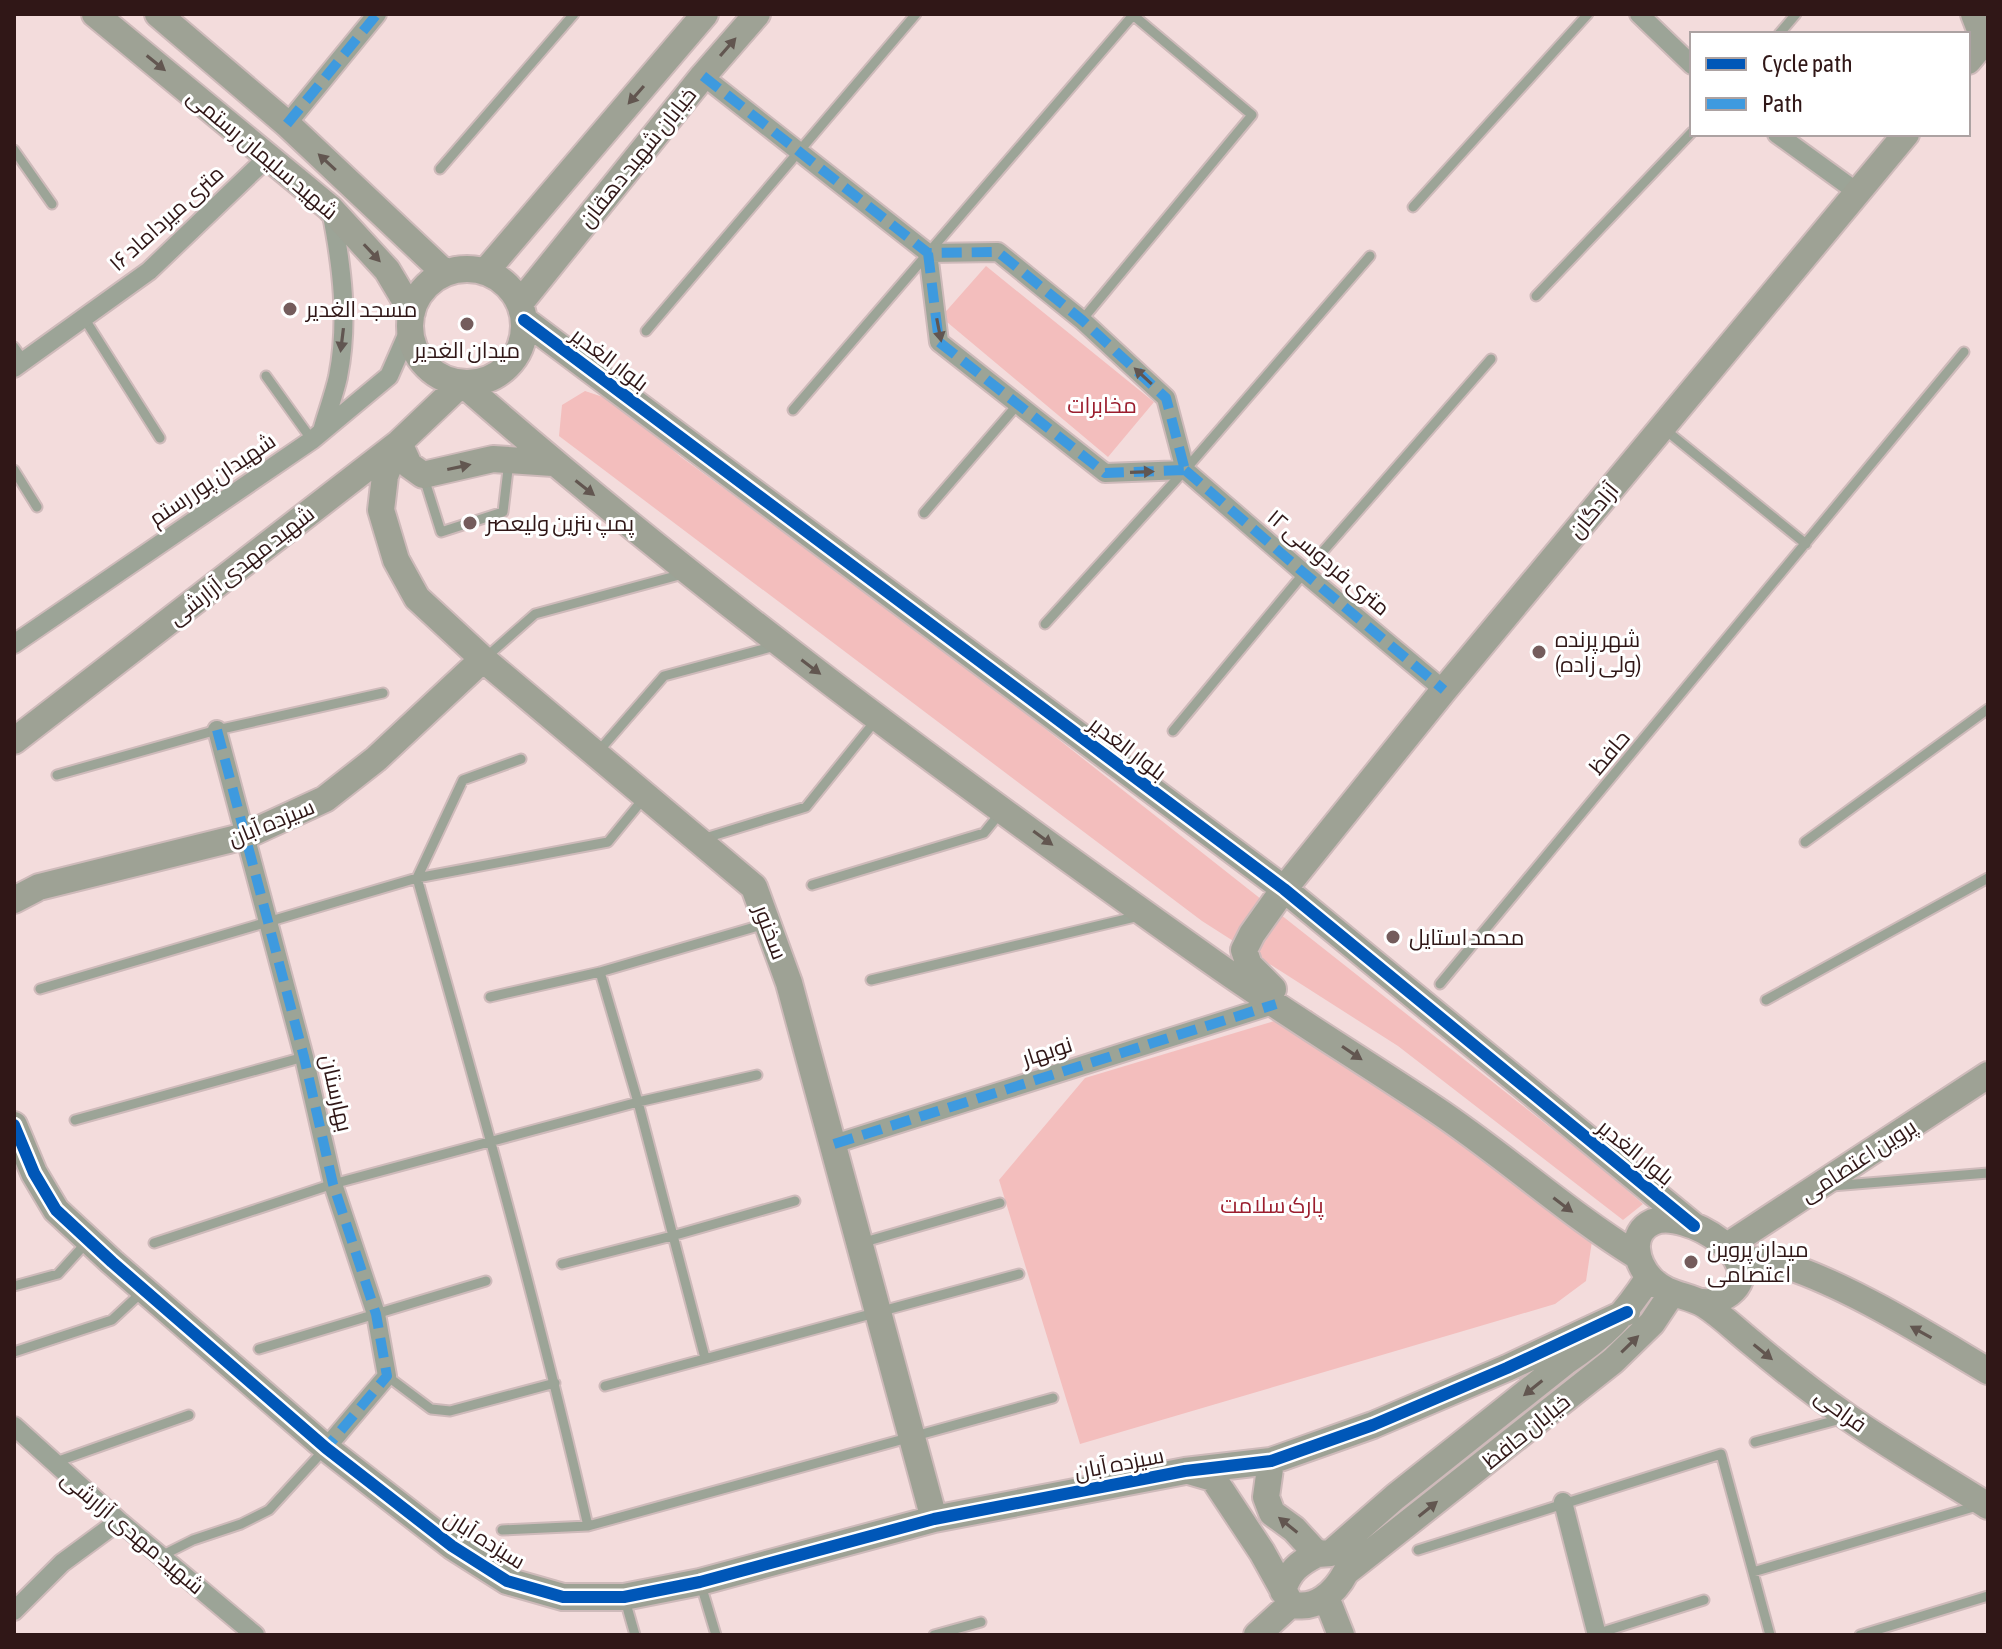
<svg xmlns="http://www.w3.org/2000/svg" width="2002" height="1649" font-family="'Asap Condensed',Cairo,sans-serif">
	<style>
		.green { fill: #f3bebd }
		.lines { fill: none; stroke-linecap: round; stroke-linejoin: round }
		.lane-casing { stroke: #cebaba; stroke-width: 13 }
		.street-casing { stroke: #cebaba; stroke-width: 22 }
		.secondary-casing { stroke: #cebaba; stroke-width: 30 }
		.lane { stroke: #9ca497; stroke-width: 9 }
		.street { stroke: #9ca497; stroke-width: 18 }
		.secondary { stroke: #9ea295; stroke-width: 26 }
		.quiet { stroke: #3e9adf; stroke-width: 10; stroke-dasharray: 20 10; stroke-linecap: butt }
		.cycleway-casing { stroke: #fff; stroke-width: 17 }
		.cycleway { stroke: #0057b8; stroke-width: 12 }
		.oneway { fill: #625650 }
		.oneway2 { fill: #615651 }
		.poi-dot { fill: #745c5c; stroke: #fff; stroke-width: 3 }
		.labels { text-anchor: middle; stroke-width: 6; stroke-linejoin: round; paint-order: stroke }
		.street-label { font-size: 22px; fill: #301717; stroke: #fff }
		.poi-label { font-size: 22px; fill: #301717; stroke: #fff; text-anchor: start }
		.park-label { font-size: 22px; fill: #9b1e2e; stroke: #fff }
	</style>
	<rect width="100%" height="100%" fill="#f3dcdc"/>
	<!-- green -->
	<path class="green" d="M986,266L1154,402L1108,457L941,317Z
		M585,391L615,401L681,457L939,645L1599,1166L1643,1204L1623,1220L1398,1046L1202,921L559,436L562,405Z
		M1311,1010L1592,1241L1586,1281L1555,1304L1080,1444L999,1180L1085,1078Z"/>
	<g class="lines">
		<!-- lane casing -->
		<g class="lane-casing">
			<path id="lane" d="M1779,34L1796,14
				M14,150L52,204
				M440,169L574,14
				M1413,207L1588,14
				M1536,296L1692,132
				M84,318L160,438
				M1082,320L1252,115L1133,15
				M646,331L916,14
				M14,347L24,361
				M266,376L312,440
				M793,410L1134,14
				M1663,428L1806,544
				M14,470L37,507
				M424,478L441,532L503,512L509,461
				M924,513L1019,403
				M1045,624L1185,470L1370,256
				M484,659L535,614L683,574
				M1173,731L1304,573L1491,359
				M597,753L664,676L775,646
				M521,759L463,780L417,878C478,1093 538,1308 588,1526
				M57,775L217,730L383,693
				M702,839L806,807L876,720
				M1805,842L1988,709
				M812,885L984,833L1001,812
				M600,972L638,1102L705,1358
				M871,980L1139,916
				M1440,984L1964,352
				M40,989L417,878L608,842L644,798
				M490,997L600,972L765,924
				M1766,1000L1988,878
				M75,1120L304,1057
				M1832,1186L1988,1173
				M154,1243L333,1184L638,1102L757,1075
				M861,1243L1000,1203
				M562,1264L672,1236L795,1201
				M14,1286L58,1274L87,1242
				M259,1349L486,1281
				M14,1352L112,1320L142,1292
				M387,1376L431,1409L450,1411L555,1383
				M605,1386L1019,1274
				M1755,1442L1841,1419
				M53,1463L189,1415
				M502,1530L588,1526L1053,1398
				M1418,1550L1721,1454L1770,1635
				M161,1556L193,1540L241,1524L269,1510L324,1450
				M1753,1572L1977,1506
				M701,1585L716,1635
				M625,1600L635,1635
				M1596,1634L1704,1600
				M934,1635L981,1622
				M1860,1635L1988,1596"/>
		</g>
		<!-- street casing -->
		<g class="street-casing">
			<path id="street" d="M1639,14L1692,65
				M703,76L928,253L998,252L1082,320L1166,398L1185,470
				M287,124L377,14
				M1777,134L1857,192
				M928,253L939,342L1105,473L1185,470
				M14,368L149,271L269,156
				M322,431C327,413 334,395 338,377C349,321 342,266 331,210
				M1185,470L1304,573L1444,690
				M14,644L312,440L389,376L410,328
				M217,730L304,1057L333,1184L376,1314L387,1376L326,1448
				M834,1144L1276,1004
				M14,1426L119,1521L255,1635
				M1563,1502L1597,1635
				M14,1611L62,1563L119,1521"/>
		</g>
		<!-- secondary casing -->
		<g class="secondary-casing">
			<path id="secondary" d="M95,14L330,208L387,270L412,312
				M158,14L287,124L445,273
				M1974,14L1979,27L1988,36
				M1968,61L1988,37
				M410 326a57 57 0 1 1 114 0a57 57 0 1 1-114 0Z
				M485,272L705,14
				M520,303L703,76L757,14
				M524,320L1284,889L1694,1226
				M399,443L409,465L423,475L493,459L553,463
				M397,446L385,476L381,510L396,560L417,598L483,659L754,887L789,983L934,1519
				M14,741L399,443L462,383C700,591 956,780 1214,963C1286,1014 1362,1060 1435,1109C1504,1155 1566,1212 1637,1256
				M14,900L39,887L245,836L325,799L376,759L483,659
				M1273,989L1249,965L1244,950L1252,934L1284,889L1444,690L1906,134
				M14,1125L34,1173L56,1210L112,1262L326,1448L452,1546L507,1581L563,1597H624L700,1582L934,1519L1185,1471L1271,1461L1373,1425L1507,1368L1627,1312
				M1727,1246L1988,1075
				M1736,1258C1755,1261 1778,1262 1796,1269C1861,1293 1929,1336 1988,1371
				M1702,1302C1715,1303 1720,1300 1730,1293C1771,1261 1685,1208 1653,1222C1628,1233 1636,1263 1651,1279C1669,1297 1688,1294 1705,1305C1722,1316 1737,1331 1752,1343C1783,1369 1816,1395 1849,1418C1894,1449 1942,1477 1988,1506
				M1271,1461L1266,1497L1272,1513L1294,1529L1317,1554L1331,1553L1395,1497L1565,1362C1604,1336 1624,1316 1649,1277
				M1189,1471L1213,1478L1262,1552L1291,1604C1315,1611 1335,1593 1346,1572L1613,1361L1652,1323L1672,1293
				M1283,1591C1288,1572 1299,1563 1317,1554
				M1326,1597L1341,1635
				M1257,1635L1291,1604"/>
		</g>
		<!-- lane -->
		<use href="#lane" class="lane"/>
		<!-- street -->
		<use href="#street" class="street"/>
		<!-- secondary -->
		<use href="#secondary" class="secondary"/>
		<!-- quiet -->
		<path class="quiet" d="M703,76L928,253L998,252L1082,320L1166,398L1185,470
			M287,124L377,14
			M928,253L939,342L1105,473L1185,470
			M1185,470L1304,573L1444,690
			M217,730L304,1057L333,1184L376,1314L387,1376L326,1448
			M834,1144L1276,1004"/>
		<!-- cycleway casing -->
		<g class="cycleway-casing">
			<path id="cycleway" d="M524,320L1284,889L1694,1226
				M14,1125L34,1173L56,1210L112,1262L326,1448L452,1546L507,1581L563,1597H624L700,1582L934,1519L1185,1471L1271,1461L1373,1425L1507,1368L1627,1312"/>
		</g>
		<!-- cycleway -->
		<use href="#cycleway" class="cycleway"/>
	</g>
	<!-- one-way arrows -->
	<defs><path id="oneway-solid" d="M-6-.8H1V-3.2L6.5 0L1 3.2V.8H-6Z" transform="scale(2)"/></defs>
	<g class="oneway">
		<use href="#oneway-solid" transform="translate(728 47) rotate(-49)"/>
		<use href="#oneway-solid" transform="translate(156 63) rotate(39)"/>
		<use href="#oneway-solid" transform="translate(636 95) rotate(131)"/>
		<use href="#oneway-solid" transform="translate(327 162) rotate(-137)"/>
		<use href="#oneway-solid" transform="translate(372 253) rotate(47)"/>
		<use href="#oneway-solid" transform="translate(459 467) rotate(-12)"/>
		<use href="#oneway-solid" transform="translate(585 488) rotate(38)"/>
		<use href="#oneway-solid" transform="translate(811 667) rotate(37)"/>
		<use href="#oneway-solid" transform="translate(1043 838) rotate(36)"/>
		<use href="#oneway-solid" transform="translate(1352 1053) rotate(34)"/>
		<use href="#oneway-solid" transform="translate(1563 1205) rotate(37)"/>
		<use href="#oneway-solid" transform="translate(1921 1332) rotate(-151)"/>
		<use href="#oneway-solid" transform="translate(1630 1344) rotate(-44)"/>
		<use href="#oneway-solid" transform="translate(1763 1352) rotate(39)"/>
		<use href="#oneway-solid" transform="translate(1533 1388) rotate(141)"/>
		<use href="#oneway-solid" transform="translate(1428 1509) rotate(-39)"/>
		<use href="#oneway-solid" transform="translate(1288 1525) rotate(-141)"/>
	</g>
	<g class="oneway2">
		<use href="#oneway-solid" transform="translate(939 330) rotate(79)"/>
		<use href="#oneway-solid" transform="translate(342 340) rotate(97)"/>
		<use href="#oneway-solid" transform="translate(1143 376) rotate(-137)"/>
		<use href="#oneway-solid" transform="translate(1142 472) rotate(-2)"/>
	</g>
	<!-- markers -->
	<g class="poi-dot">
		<circle cx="290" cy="309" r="8"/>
		<circle cx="467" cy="324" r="8"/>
		<circle cx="470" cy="523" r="8"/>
		<circle cx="1539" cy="652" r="8"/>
		<circle cx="1393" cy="937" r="8"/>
		<circle cx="1691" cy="1262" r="8"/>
	</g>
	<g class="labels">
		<!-- street labels -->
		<g class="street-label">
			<text transform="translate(263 154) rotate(40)" y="8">شهید سلیمان رستمی</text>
			<text transform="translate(637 157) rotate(-51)" y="8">خیابان شهید دهقان</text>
			<text transform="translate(166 218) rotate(-42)" y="8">۱۶ متری میرداماد</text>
			<text transform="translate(610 359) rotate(37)" y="8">بلوار الغدیر</text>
			<text transform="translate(212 479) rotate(-34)" y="8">شهیدان پور رستم</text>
			<text transform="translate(1593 510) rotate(-50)" y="8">آزادگان</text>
			<text transform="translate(1329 562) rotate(40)" y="8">۱۲ متری فردوسی</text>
			<text transform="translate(241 565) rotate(-38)" y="8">شهید مهدی آزارشی</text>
			<text transform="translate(1128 748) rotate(37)" y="8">بلوار الغدیر</text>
			<text transform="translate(1609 752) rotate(-50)" y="8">حافظ</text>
			<text transform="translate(271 822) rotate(-22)" y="8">سیزده آبان</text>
			<text transform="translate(771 932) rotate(69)" y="8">سخنور</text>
			<text transform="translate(1047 1051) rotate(-18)" y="8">نوبهار</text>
			<text transform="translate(337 1093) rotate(77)" y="8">بهارستان</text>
			<text transform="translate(1636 1152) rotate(39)" y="8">بلوار الغدیر</text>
			<text transform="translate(1858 1160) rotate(-33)" y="8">پروین اعتصامی</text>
			<text transform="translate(1841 1410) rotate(36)" y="8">فراحی</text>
			<text transform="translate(1526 1431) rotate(-39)" y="8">خیابان حافظ</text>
			<text transform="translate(1119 1463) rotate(-11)" y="8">سیزده آبان</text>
			<text transform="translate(133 1532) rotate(40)" y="8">شهید مهدی آزارشی</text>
			<text transform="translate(485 1539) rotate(32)" y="8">سیزده آبان</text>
		</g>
		<!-- poi labels -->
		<g class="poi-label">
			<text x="306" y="317">مسجد الغدیر</text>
			<text x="467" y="358" text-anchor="middle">میدان الغدیر</text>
			<text x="486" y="531">پمپ بنزین ولیعصر</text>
			<text x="1555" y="647">شهر پرنده<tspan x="1555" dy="25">(ولی زاده)</tspan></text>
			<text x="1409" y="945">محمد استایل</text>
			<text x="1707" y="1257">میدان پروین<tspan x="1707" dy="25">اعتصامی</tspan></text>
		</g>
		<!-- park labels -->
		<g class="park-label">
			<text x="1102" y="413">مخابرات</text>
			<text x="1272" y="1213">پارک سلامت</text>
		</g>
	</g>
	<!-- border -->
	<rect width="2002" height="1649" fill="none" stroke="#301717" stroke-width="32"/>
	<!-- legend -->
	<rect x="1690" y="32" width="280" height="104" fill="#ffffff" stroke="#aca2a2" stroke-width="2"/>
	<rect x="1706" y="58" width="40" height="12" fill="#0057b8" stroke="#aca2a2" stroke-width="2"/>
	<text x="1762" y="72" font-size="24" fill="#301717">Cycle path</text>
	<rect x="1706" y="98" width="40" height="12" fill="#3e9adf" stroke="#aca2a2" stroke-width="2"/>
	<text x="1762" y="112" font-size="24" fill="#301717">Path</text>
</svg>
